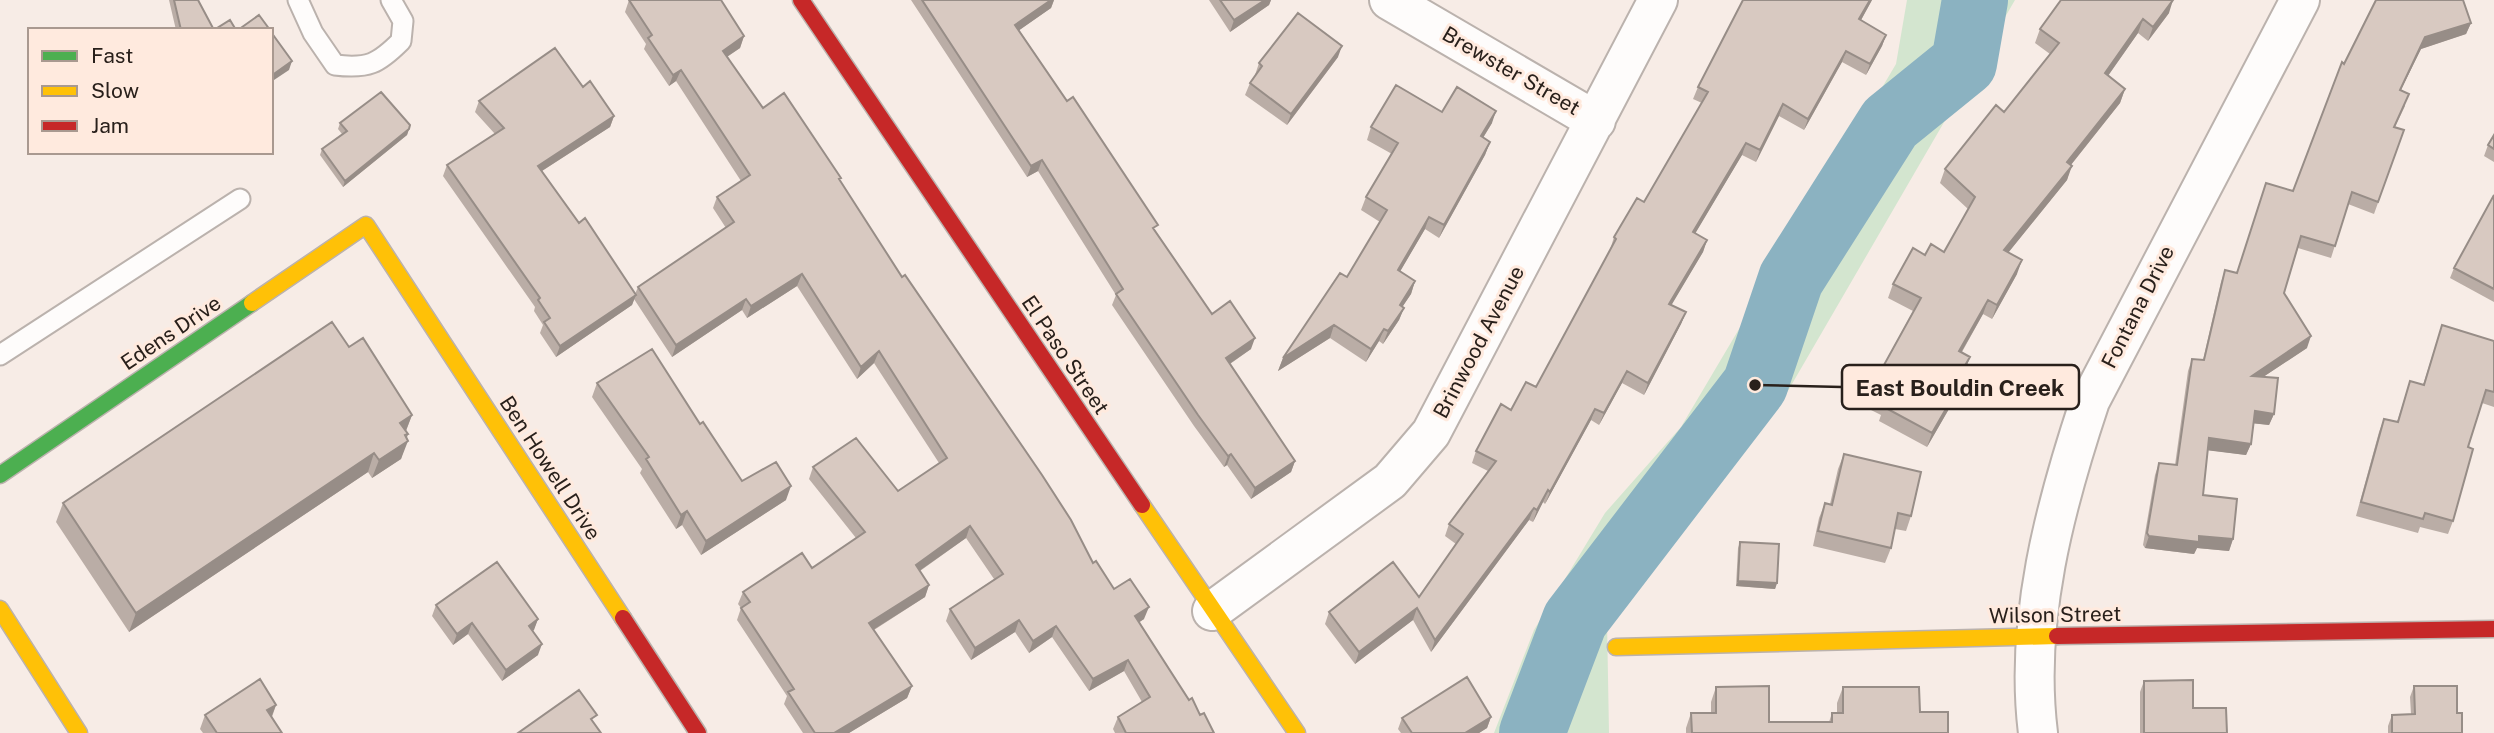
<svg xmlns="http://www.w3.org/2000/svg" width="2494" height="733" font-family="'Public Sans',sans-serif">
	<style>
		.green { fill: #d3e5cf }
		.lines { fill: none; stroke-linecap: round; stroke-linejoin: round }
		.river { stroke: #8bb2c1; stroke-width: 66 }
		.lane-casing { stroke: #bbb2ad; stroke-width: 23 }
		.street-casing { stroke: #bbb2ad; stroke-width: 42 }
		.fast-casing { stroke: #bbb2ad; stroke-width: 19 }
		.slow-casing { stroke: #bbb2ad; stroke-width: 19 }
		.jam-casing { stroke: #bbb2ad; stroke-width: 19 }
		.lane { stroke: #fefcfb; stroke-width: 19 }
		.street { stroke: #fefcfb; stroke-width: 38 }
		.fast { stroke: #4caf50; stroke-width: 16 }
		.slow { stroke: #ffc107; stroke-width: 16 }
		.jam { stroke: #c62828; stroke-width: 16 }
		.wall { fill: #baada6 }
		.shaded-wall { fill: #978d87 }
		.building { fill: #d8c9c1; stroke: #978d87; stroke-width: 2 }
		.labels { text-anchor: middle; stroke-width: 6; stroke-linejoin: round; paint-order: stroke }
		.street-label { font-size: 21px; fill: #29201b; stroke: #ffeade }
		.leader { fill: none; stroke: #29201b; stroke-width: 2.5 }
		.callout-dot { fill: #29201b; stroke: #ffeade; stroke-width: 2.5 }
		.callout { fill: #ffeade; stroke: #29201b; stroke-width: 2.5 }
		.callout-label { font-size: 23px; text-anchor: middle; font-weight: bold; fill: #29201b }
	</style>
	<rect width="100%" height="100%" fill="#f7ece6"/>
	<!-- green -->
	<path class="green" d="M1907,0H2015L1785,396L1607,621L1609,733H1494L1534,630L1605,513L1681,427L1896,64Z"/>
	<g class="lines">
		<!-- river -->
		<path class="river" d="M1532,733L1575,620L1755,385L1791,279L1890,123L1964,63L1975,0"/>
		<!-- lane casing -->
		<g class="lane-casing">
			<path id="lane" d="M298,0L313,33L335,65C368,69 378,64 401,41L403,21L391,0
				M0,355L240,199"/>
		</g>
		<!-- street casing -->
		<g class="street-casing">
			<path id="street" d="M1389,0L1596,121
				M1212,611L1390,481L1431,433L1658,0
				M2038,733C2024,621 2055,506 2090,401L2300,0"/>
		</g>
		<!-- fast casing -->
		<g class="fast-casing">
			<path id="fast" d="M0,475L252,303"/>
		</g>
		<!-- slow casing -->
		<g class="slow-casing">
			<path id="slow" d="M252,303L366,225L623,618
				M1142,505L1297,733
				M0,609L79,733
				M1616,647L2057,636"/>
		</g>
		<!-- jam casing -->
		<g class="jam-casing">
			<path id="jam" d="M801,0L1142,505
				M623,618L698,733
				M2057,636L2494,629"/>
		</g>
		<!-- lane -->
		<use href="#lane" class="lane"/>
		<!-- street -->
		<use href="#street" class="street"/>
		<!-- fast -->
		<use href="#fast" class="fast"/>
		<!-- slow -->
		<use href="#slow" class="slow"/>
		<!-- jam -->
		<use href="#jam" class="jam"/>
	</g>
	<!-- wall -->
	<path class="wall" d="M169,0H198L214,30H176Z
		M629,0L744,36L740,48L727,57L763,108L840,181L902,277L1093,563L1114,589L1144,619L1139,622L1189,700L1214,733H1115L1113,729L1118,717L1142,702L1124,671L1089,691L1052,637L1029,653L1015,632L971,660L946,621L950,609L994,579L966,538L920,571L929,585L925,597L874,630L912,686L907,698L849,733H803L784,704L787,696L737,620L741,608L738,604L743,592L812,568L856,538L809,479L813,467L898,491L939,463L874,363L857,379L797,286L747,318L742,310L672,357L634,299L632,305L556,357L540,333L543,325L534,311L535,307L443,176L447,165L495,134L475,112L479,101L583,87L614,116L610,127L542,171L579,223L635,294L638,287L726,228L713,208L717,197L741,181L676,81L669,86L644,49L646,44L625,12Z
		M911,0H1054L1051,8L1019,30L1212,314L1251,349L1230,364L1295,461L1291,472L1251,499L1227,465L1224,467L1194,426L1112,305L1116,295L1038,171L1027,177Z
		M1209,0H1271L1269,5L1230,32Z
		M1743,0H1872L1861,20L1886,35L1882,46L1866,75L1842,62L1804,130L1779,116L1756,162L1742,155L1695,233L1707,240L1703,252L1671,305L1686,312L1681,324L1644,395L1622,383L1599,425L1591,420L1545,504L1543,502L1533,522L1529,520L1431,652L1413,620L1355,664L1325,624L1329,612L1419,597L1456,544L1445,536L1449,524L1488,471L1472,463L1476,451L1511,410L1536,387L1610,250L1614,237L1644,202L1702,103L1693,99L1698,87Z
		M2169,13L2148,41L2138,33L2108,76L2125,89L2120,103L2071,165L2067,180L2008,253L2017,274L1992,319L1983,314L1962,352L1965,371L1960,380L1957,395L1927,447L1879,421L1881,415L1863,406L1869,392L1913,311L1888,298L1893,284L1925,255L1944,252L1968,209L1940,183L1945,169L2004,112L2050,54L2035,43L2040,29Z
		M2471,23L2466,34L2421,49L2401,90L2405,106L2395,127L2404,130L2374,214L2348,204L2331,258L2298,248L2284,293L2307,348L2263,377L2274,414L2269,425L2253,423L2251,444L2246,455L2208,450L2203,495L2233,539L2229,551L2197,548L2194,554L2145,548L2143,545L2155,475L2159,463L2175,465L2188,371L2192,359L2203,360L2221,282L2225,270L2236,273L2293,191L2344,64Z
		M1338,57L1287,125L1245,95L1250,83L1256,75H1255L1259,63Z
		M1442,112L1492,123L1483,138L1490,142L1485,155L1439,238L1425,229L1400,271L1415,281L1411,294L1402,307L1404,308L1399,320L1383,344L1379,341L1366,362L1330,338L1278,371L1283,358L1347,277L1380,222L1361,210L1366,197L1392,154L1367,140L1371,127Z
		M340,123L409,129L407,135L343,187L320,155L322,149L342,134L338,129Z
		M2494,135V162L2484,156L2488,145Z
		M2494,195V302L2450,278L2454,268Z
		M2442,325L2494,341V407L2482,403L2468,447L2453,521L2448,534L2420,527L2418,533L2356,516L2379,432L2384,419L2397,422L2410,381L2423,385Z
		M349,347L412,415L406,431L408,434L401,459L372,478L368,472L129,632L56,522L63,503Z
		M597,383L700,424L742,481L786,500L701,555L682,525L676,529L640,473L642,469L592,397Z
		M1844,454L1911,516L1906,531L1895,529L1891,548L1885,563L1813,546L1819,518L1825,503L1830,504L1838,469Z
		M1740,542L1777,583L1775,589L1736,586L1738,548Z
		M436,605L538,619L533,631L538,655L502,681L468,634L453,645L432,616Z
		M2144,681L2193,708L2227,733H2140V692Z
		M2414,686L2457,713L2462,733H2388V726L2392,715L2411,714L2410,697Z
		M1716,687L1769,722H1829L1832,713H1837V703L1843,687L1920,712L1948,733H1686V728L1691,713H1711V702Z
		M276,705L272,717L282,733H203L200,729L205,715Z
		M1491,717L1487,728L1479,733H1401L1398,729L1402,718Z"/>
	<!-- shaded-wall -->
	<path class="shaded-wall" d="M1051,0H1054L1051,8L1011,36L1015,25Z
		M1265,0H1271L1269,5L1230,32L1234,20Z
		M1870,0H1872L1855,31L1859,19Z
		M2173,0L2169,13L2148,41L2153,27Z
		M2143,19L2138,33L2100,87L2105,73Z
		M2471,23L2466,34L2421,49L2395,101L2400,90L2425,37Z
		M1886,35L1882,46L1866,75L1870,64Z
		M744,36L740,48L719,62L723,51Z
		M1342,46L1338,57L1287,125L1291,114Z
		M1846,51L1842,62L1804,130L1808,119Z
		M292,61L289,70L271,82V76Z
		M681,70L676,81L669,86L673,75Z
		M2125,89L2120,103L2062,176L2067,162Z
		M1783,104L1779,116L1756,162L1760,150Z
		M1496,111L1492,123L1476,149L1481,136Z
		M614,116L610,127L534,176L538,166Z
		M409,129L407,135L343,187L345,181Z
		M1490,142L1485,155L1439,238L1444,225Z
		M1746,143L1742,155L1689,244L1693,232Z
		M1042,160L1038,171L1027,177L1031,166Z
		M2072,166L2067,180L1999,264L2004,250Z
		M1429,217L1425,229L1394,282L1398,270Z
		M1707,240L1703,252L1665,316L1669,304Z
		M2022,260L2017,274L1992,319L1997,305Z
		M802,274L797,286L747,318L751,306Z
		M1415,281L1411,294L1395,318L1400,305Z
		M636,295L632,305L556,357L560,346Z
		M746,299L742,310L672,357L676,345Z
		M1988,300L1983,314L1954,365L1959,351Z
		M1404,308L1399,320L1383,344L1388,331Z
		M1686,312L1681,324L1644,395L1648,383Z
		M1334,325L1330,338L1278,371L1283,358Z
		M1384,329L1379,341L1366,362L1371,349Z
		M2311,336L2307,348L2248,387L2252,376Z
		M1255,338L1251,349L1222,369L1226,358Z
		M879,351L874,363L857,379L861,367Z
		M1970,357L1965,371L1952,393L1957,379Z
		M1627,371L1622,383L1599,425L1604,413Z
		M1962,381L1957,395L1927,447L1932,433Z
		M1595,409L1591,420L1545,504L1550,492Z
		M2255,411L2274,414L2269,425L2250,423Z
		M412,415L405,433L400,423Z
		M408,434L404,443L408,441L401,459L372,478L379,460Z
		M2209,438L2251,444L2246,455L2205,450Z
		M374,453L368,472L129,632L136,613Z
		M1231,454L1227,465L1224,467L1228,456Z
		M1295,461L1291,472L1251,499L1255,488Z
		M791,486L786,500L701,555L706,541Z
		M1548,490L1543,502L1533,522L1537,510Z
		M1534,508L1529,520L1431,652L1435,640Z
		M687,511L682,525L676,529L681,515Z
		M970,526L966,538L912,576L916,565Z
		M2149,536H2199L2233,539L2229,551L2197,548L2194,554L2145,548Z
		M1738,581L1777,583L1775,589L1736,586Z
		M929,585L925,597L865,635L869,623Z
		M1149,607L1144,619L1131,628L1135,616Z
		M1417,608L1413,620L1355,664L1359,652Z
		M538,619L534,630L525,637L529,626Z
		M1019,620L1015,632L971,660L975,648Z
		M472,623L468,634L453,645L457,634Z
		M1056,626L1052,637L1029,653L1033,641Z
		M542,644L538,655L502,681L506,670Z
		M1128,660L1124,671L1089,691L1093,679Z
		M912,686L907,698L849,733H834Z
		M276,705L271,718L267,710Z
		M1491,717L1487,728L1479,733H1465Z"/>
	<!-- building -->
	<path class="building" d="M174,0H198L214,30H181Z
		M629,0H721L744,36L723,51L763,108L784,93L841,178L839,179L902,277L905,275L1042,475L1071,520L1093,563L1096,561L1114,589L1130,579L1149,607L1135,616L1189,700L1192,698L1200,715L1204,713L1214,733H1126L1118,717L1150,697L1128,660L1093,679L1056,626L1033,641L1019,620L975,648L950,609L1003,574L970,526L916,565L929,585L869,623L912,686L834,733H815L788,692L794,689L741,608L750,602L743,592L802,553L812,568L865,532L813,467L856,438L898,491L947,458L879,351L861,367L802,274L751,306L746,299L676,345L638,287L734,222L717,197L750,175L681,70L673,75L648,38L652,35Z
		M922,0H1051L1015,25L1067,101L1073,97L1158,225L1153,228L1212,314L1230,301L1255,338L1226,358L1295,461L1255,488L1231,454L1228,456L1198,415L1116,294L1123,289L1042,160L1031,166Z
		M1220,0H1265L1234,20Z
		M1743,0H1870L1859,19L1886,35L1870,64L1846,51L1808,119L1783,104L1760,150L1746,143L1693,232L1707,240L1669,304L1686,312L1648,383L1627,371L1604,413L1595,409L1550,492L1548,490L1537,510L1534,508L1435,640L1417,608L1359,652L1329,612L1393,562L1419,597L1463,534L1449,524L1496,461L1476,451L1501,404L1511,410L1526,382L1536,387L1616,239L1614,237L1637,198L1644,202L1708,92L1698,87Z
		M2061,0H2173L2153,27L2143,19L2105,73L2125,89L2067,162L2072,166L2004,250L2022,260L1997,305L1988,300L1959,351L1970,357L1957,379L1962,381L1932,433L1884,407L1887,402L1869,392L1921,298L1893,284L1913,248L1925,255L1931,244L1944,252L1975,197L1945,169L1996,105L2004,112L2059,43L2040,29Z
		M2376,0H2463L2471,23L2425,37L2400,90L2409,94L2394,127L2404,130L2378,202L2352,192L2335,246L2301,236L2284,293L2311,336L2252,376L2278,378L2274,414L2255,411L2251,444L2209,438L2203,495L2237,499L2233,539L2199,536V542L2149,536L2147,533L2159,463L2177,465L2192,359L2204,360L2225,270L2237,273L2266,183L2293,191L2342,62L2344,64Z
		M1298,13L1342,46L1291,114L1250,83L1262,66L1259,63Z
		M259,15L270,30H238Z
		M230,20L236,30H214Z
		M271,32L292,61L271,76Z
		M555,48L583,87L590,81L614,116L538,166L579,223L585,218L636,295L560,346L544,322L550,318L538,300L540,298L447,165L504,128L479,101Z
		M1396,85L1442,112L1457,87L1496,111L1481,136L1490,142L1444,225L1429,217L1398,270L1415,281L1400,305L1404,308L1388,331L1384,329L1371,349L1334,325L1283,358L1340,273L1347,277L1387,210L1366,197L1398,143L1371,127Z
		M381,92L410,125L409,129L345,181L322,149L347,131L340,123Z
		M2494,135V149L2488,145Z
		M2494,195V289L2454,268Z
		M332,322L349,347L363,338L412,415L400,423L408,434L405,435L408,441L379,460L374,453L136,613L63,503Z
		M2442,325L2494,341V392L2486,390L2468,447L2473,449L2453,521L2425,513L2423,519L2361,502L2384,419L2398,422L2410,381L2424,385Z
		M652,349L700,424L703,422L742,481L776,462L791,486L706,541L687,511L681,515L646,459L649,457L597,383Z
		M1844,454L1921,472L1911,516L1898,513L1891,548L1818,531L1825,503L1832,505Z
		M1740,542L1779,544L1777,583L1738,581Z
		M497,562L538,619L529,626L542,644L506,670L472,623L457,634L436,605Z
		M1467,677L1491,717L1465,733H1412L1402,718Z
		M260,679L276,705L267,710L282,733H217L205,715Z
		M2193,680V708H2226L2227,733H2144V681Z
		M1769,686V722H1832V713H1843V687H1919L1920,712H1948V733H1692L1691,713H1716V687Z
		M2414,686H2457V713H2462V733H2392V715L2415,714Z
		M579,690L597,715L591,719L601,733H518Z"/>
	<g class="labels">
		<!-- street labels -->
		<g class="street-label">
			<text transform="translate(1511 71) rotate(30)" y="7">Brewster Street</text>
			<text transform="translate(2138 307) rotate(-63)" y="7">Fontana Drive</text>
			<text transform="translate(171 333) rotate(-34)" y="7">Edens Drive</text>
			<text transform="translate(1479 342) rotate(-62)" y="7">Brinwood Avenue</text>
			<text transform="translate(1065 355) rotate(56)" y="7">El Paso Street</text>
			<text transform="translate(550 468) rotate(57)" y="7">Ben Howell Drive</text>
			<text transform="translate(2055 615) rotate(-1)" y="7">Wilson Street</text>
		</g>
	</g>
	<!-- callouts -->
	<path class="leader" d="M1755 385L1842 387"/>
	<circle class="callout-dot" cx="1755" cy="385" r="7"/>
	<rect class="callout" x="1842" y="365" width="237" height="44" rx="7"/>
	<g class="callout-label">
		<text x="1960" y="396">East Bouldin Creek</text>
	</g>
	<!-- legend -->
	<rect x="28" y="28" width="245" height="126" fill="#ffeade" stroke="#a99990" stroke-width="2"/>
	<rect x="42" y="51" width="35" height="10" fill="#4caf50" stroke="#a99990" stroke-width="2"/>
	<text x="91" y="63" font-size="21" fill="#29201b">Fast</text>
	<rect x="42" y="86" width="35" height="10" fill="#ffc107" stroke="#a99990" stroke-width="2"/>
	<text x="91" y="98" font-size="21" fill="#29201b">Slow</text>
	<rect x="42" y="121" width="35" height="10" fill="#c62828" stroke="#a99990" stroke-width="2"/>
	<text x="91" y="133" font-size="21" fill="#29201b">Jam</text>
</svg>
